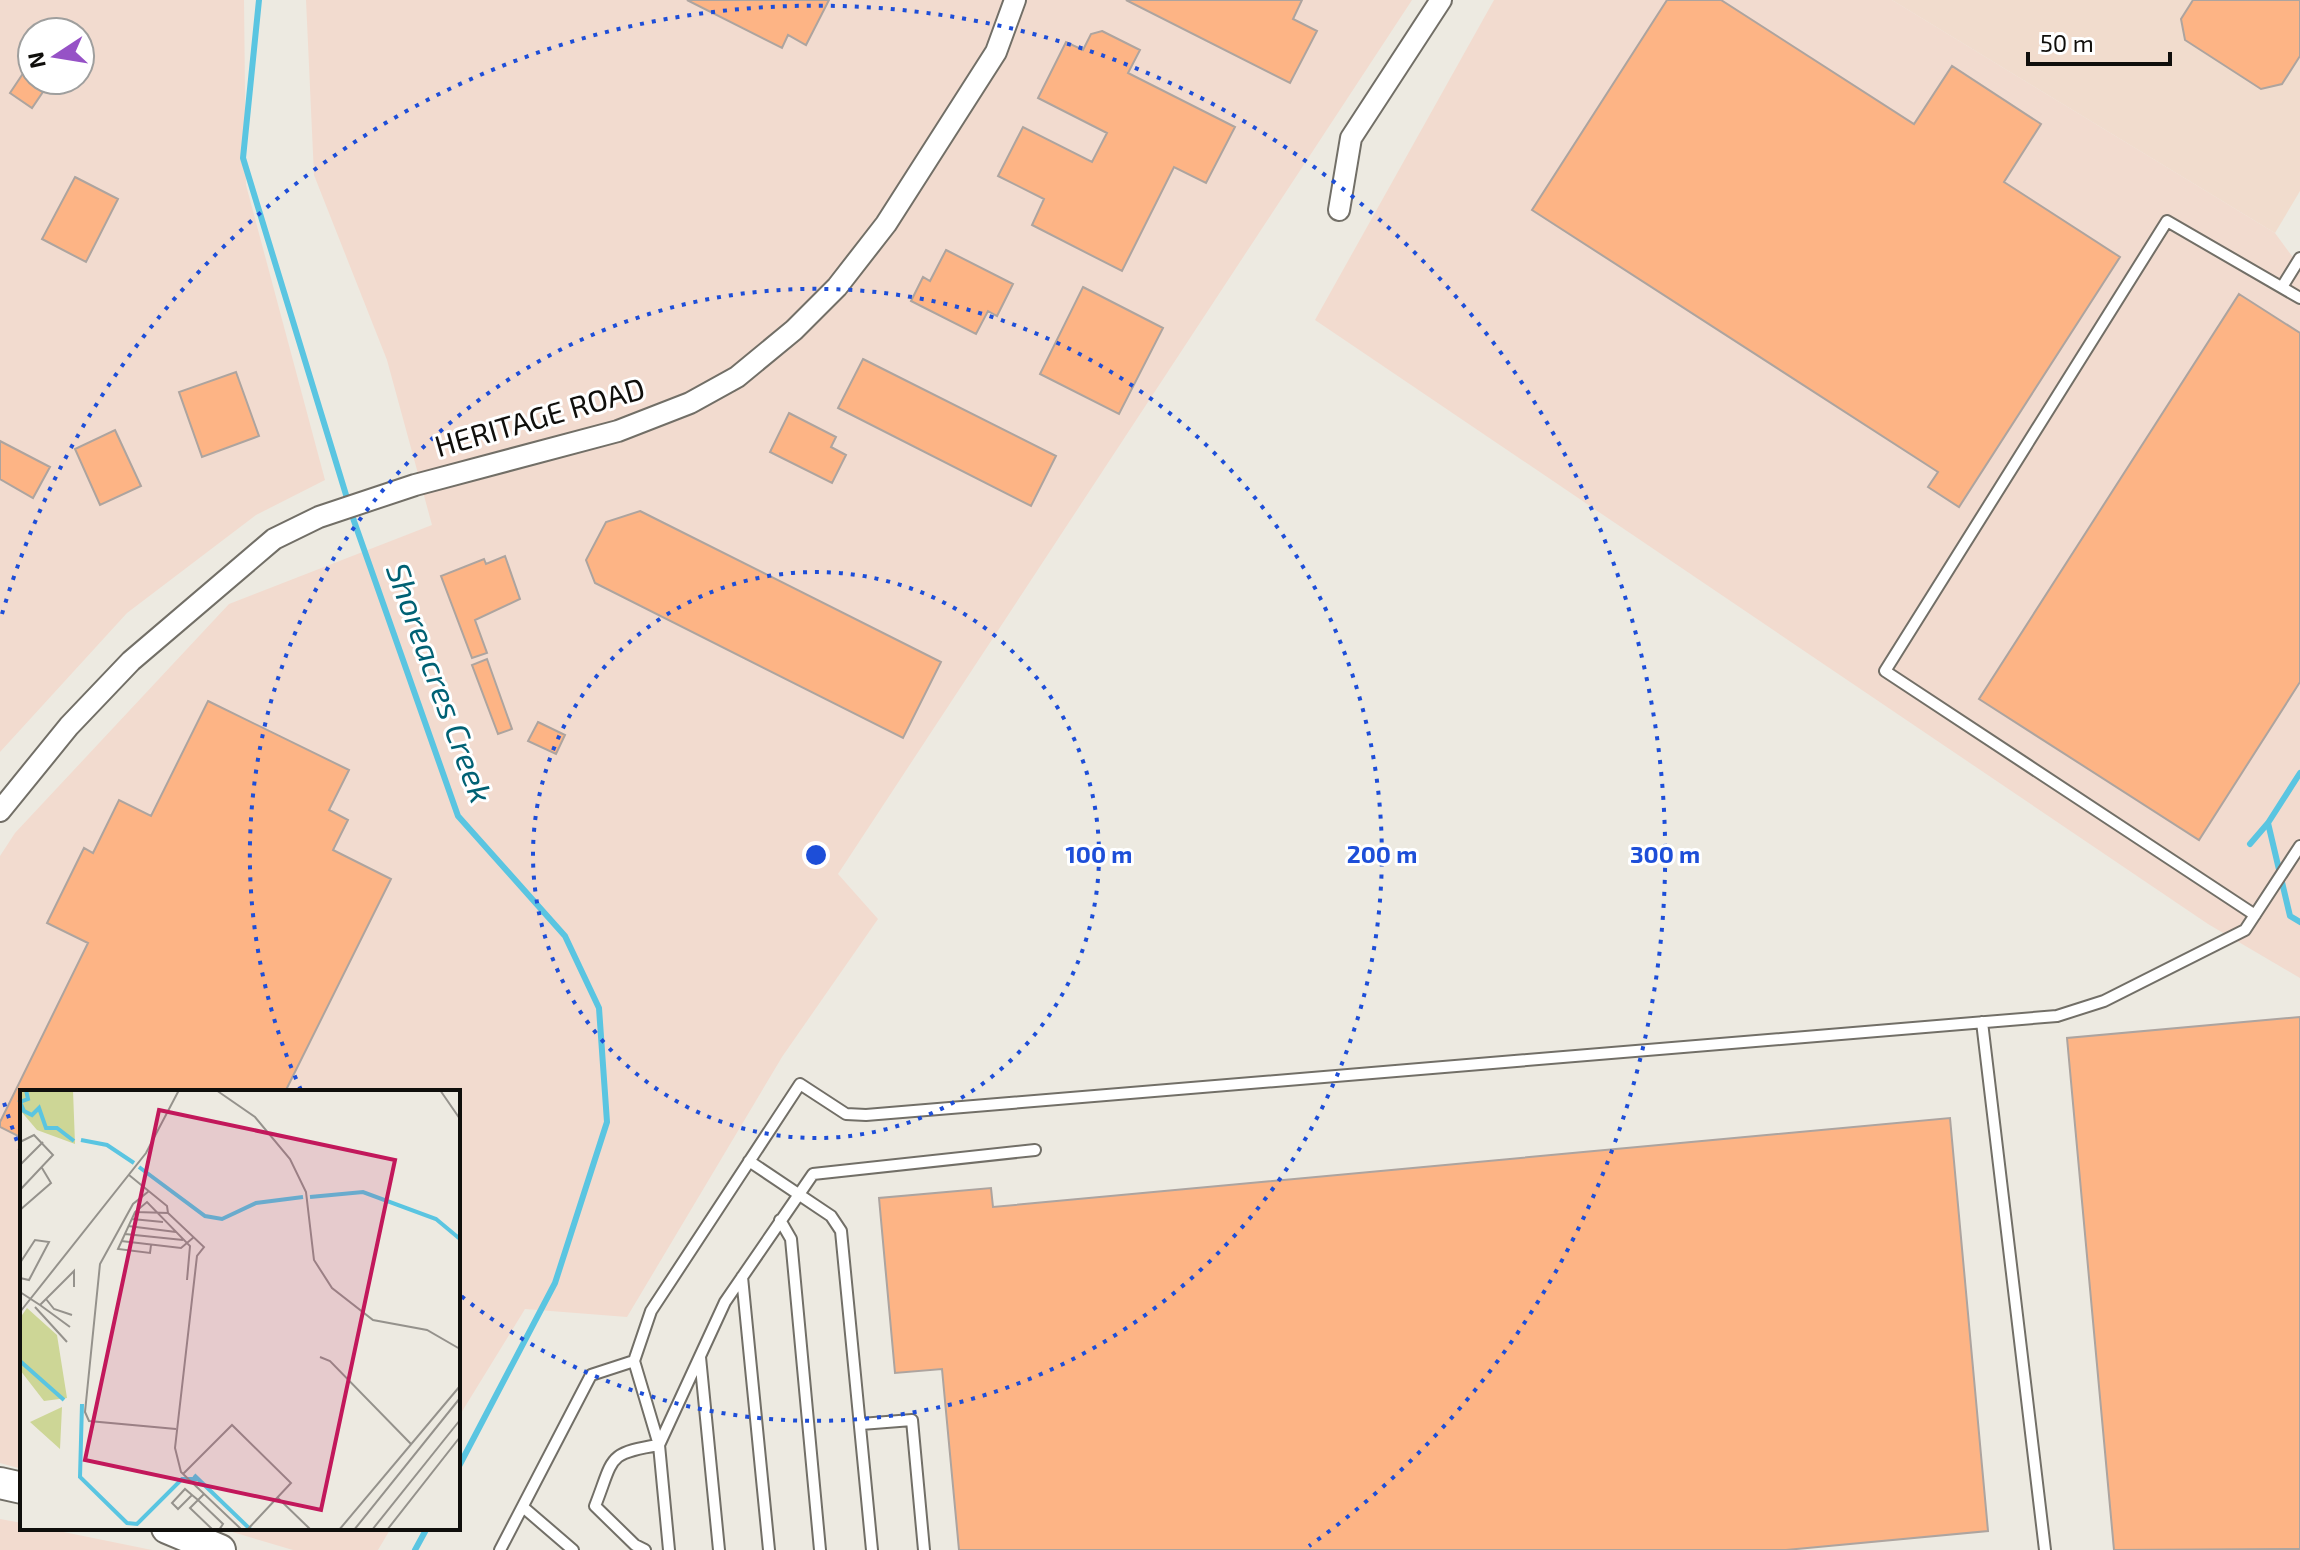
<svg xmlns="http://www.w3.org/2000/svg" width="2300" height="1550" font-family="'Exo 2',sans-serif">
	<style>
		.commercial { fill: #f1dccd }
		.industrial { fill: #f2dbcf; fill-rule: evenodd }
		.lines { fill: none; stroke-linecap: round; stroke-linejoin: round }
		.stream { stroke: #5ac5e1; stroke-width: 6 }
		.building { fill: #fdb485; stroke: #ada49f; stroke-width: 2 }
		.lane-casing { stroke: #726f67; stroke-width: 14 }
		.street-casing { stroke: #726f67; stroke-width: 24 }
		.secondary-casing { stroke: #726f67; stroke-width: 34 }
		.lane { stroke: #fff; stroke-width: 10 }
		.street { stroke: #fff; stroke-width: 20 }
		.secondary { stroke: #fff; stroke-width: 30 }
		.ring { fill: none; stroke: #1d4ed8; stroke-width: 4; stroke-dasharray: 4 8 }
		.labels { text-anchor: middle; stroke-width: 6; stroke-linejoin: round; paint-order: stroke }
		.street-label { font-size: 30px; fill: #100f0c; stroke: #fff }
		.water-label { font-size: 32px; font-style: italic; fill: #006174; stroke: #fff }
		.inset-river { fill: none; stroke: #5ac5e1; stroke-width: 4 }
		.inset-road { fill: none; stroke: #95928c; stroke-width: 2 }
		.view { fill: #c2185b; fill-opacity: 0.15; stroke: #c2185b; stroke-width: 4 }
		.inset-edge { fill: none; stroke: #100f0c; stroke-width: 4 }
		.centre { fill: #1d4ed8; stroke: #fff; stroke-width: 4 }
		.ring-label { font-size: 24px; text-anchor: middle; font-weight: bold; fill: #1d4ed8; stroke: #fff; stroke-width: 6; stroke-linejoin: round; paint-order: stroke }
	</style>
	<rect width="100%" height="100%" fill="#edeae1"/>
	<!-- commercial -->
	<path class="commercial" d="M1892,0H2300V191L2275,233Z"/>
	<!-- industrial -->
	<path class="industrial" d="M0,0H244L246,185L325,480L256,515L127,613L0,752ZM32,32H80V80H32Z
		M306,0H1412L838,874L878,919L782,1057L627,1317L525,1309L458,1418V1092H22V1469L0,1463V856L15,833L229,604L432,525L387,360L314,175Z
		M1494,0H1892L2275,233L2300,267V978L2208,924L1315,320Z
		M0,1519L22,1523V1528H44L152,1550H0Z
		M219,1528H391L378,1550H293Z"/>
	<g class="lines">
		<!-- stream -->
		<path class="stream" d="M259,0L243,158L354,521L458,816L565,936L599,1008L607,1122L555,1283L458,1468
			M2268,823L2290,916L2300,922
			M2250,844L2268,823L2300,773
			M415,1550L427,1528"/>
	</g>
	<!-- building -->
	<path class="building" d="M687,0H829L806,45L788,35L782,48Z
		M1126,0H1302L1293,19L1317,31L1290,83Z
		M1667,0H1721L1914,124L1952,66L2041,124L2004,182L2120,257L1959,507L1928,487L1938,472L1532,210Z
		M2193,0H2300V56L2282,84L2261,89L2185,40L2181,19Z
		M1102,31L1140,50L1128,73L1235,127L1206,183L1174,167L1122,271L1032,225L1044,199L998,176L1023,127L1092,162L1107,133L1038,98L1066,42L1083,50L1091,34Z
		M32,60V80H51L32,108L10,93Z
		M75,177L118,199L86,262L42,239Z
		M946,250L1013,284L997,316L988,311L976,334L911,301L923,277L930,281Z
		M1083,287L1163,328L1119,414L1040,374Z
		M2239,294L2300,333V682L2199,840L1979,699Z
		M863,359L1056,456L1031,506L838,408Z
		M236,372L259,436L202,457L179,392Z
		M789,413L836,437L831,447L846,455L832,483L770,452Z
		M115,430L141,486L100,505L75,449Z
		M0,441L50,467L33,498L0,479Z
		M640,511L941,662L903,738L595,583L586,560L606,522Z
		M505,556L520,599L475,620L487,653L472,658L441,576L484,559L486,564Z
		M487,659L512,729L498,734L472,665Z
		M208,701L349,770L329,810L348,820L333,850L391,879L285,1092H22V1138L0,1127V1122L88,943L47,923L84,848L93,853L119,800L151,816Z
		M538,722L565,735L556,754L528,741Z
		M2300,1017V1549L2114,1550L2067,1038Z
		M1950,1118L1988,1531L1786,1550H959L942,1369L895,1373L879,1198L991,1188L993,1207Z"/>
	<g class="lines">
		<!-- lane casing -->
		<g class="lane-casing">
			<path id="lane" d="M2282,287L2300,258
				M2255,915L1885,671L2167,221L2300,298
				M1982,1022L2045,1550
				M749,1161L831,1216L841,1231L872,1550
				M780,1220L791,1239L820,1550
				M742,1277L769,1550
				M700,1357L719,1550
				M861,1424L912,1420L924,1550
				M523,1507L573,1550
				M500,1550L591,1375L634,1361
				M645,1550L635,1545L595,1506C614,1458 606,1453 659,1445L725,1302L813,1174L1035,1150
				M669,1550L659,1445L634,1361L651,1311L800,1084L846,1114L866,1115L2057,1016L2104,1001L2245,930L2300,846"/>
		</g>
		<!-- street casing -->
		<g class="street-casing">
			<path id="street" d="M1339,210L1351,138L1441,0
				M0,811L69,726L131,661L274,539L319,517L415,485L618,431L690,403L737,377L794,330L837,287L886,224L996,52L1015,0"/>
		</g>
		<!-- secondary casing -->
		<g class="secondary-casing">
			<path id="secondary" d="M0,1483L22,1488
				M167,1528L220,1550"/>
		</g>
		<!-- lane -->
		<use href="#lane" class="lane"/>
		<!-- street -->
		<use href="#street" class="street"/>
		<!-- secondary -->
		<use href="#secondary" class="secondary"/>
	</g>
	<!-- distance rings -->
	<g class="ring">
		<circle cx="816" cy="855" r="283"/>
		<path d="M301 1090A566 566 0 1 1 460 1295"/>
		<path d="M21 1152A849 849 0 0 1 2 1096M2 614A849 849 0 1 1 1309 1546"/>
	</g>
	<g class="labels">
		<!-- street labels -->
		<g class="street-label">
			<text transform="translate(540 418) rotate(-16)" y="10">HERITAGE ROAD</text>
		</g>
		<!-- water labels -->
		<g class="water-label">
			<text transform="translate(439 683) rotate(70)" y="11">Shoreacres Creek</text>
		</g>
	</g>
	<!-- overview -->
	<g transform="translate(20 1090)">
		<rect width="440" height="440" fill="#edeae1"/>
		<path d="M0,0H53L55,54L17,40L0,20ZM7,218L37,245L47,308L24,311L0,280V228ZM42,317L40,359L10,332Z" fill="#cdd696"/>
		<path class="inset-river" d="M6,0L8,9L0,12L4,21L12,25L19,18L26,38H37L54,51M61,50L87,55L114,73M119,77L185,126L202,129L236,113L283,107M290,107L343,102L416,129L440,149M0,271L44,310M62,314L60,387L107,433L117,434L162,389H177M174,385L231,440"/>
		<path class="inset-road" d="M196,0L235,27L270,69L286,102L294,170L312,198L353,230L407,240L440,259M420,0L440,29M0,52L14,45L33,65L0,100M0,75L23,52M109,85L147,116L148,123M129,101L113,114L80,174L65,322L69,331L156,339M0,120L31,93L22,78M116,122L148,123L184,157L177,166L155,358L161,382L222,440M112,129L143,132M108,136L156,142M105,144L163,150M101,151L161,158L174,147M131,155L130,163L98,159L115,122L127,112L170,156L167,190M0,173L15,150L29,152L9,190L0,188M0,202L20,215L54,181V197M26,209L34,219L52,225M20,215L50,237M15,217L47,252M0,222L126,63L159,0M300,267L310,271L391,354M163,384L212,335L271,393L227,440M184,404L170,418L193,440M172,405L158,419L152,413L165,399L172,405L178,410L203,434L199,440M258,408L291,440M319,440L440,296M334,440L440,308M352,440L440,330M367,440L440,347"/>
		<path class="view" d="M139,20L375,70L301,420L65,370Z"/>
		<rect width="440" height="440" class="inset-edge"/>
	</g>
	<circle cx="816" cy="855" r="12" class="centre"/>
	<g class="ring-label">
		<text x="1099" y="863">100 m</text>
		<text x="1382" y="863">200 m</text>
		<text x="1665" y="863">300 m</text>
	</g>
	<!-- north arrow -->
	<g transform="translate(56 56) rotate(258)"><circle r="38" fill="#ffffff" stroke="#9f9f9e" stroke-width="2"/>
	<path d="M0-6L14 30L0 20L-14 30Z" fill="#9652c6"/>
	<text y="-12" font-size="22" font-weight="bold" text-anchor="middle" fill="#100f0c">N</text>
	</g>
	<!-- scale -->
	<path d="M2028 52v12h142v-12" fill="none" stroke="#100f0c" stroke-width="4"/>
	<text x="2040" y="52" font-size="24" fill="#100f0c" stroke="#ffffff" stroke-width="6" paint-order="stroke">50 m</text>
</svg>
